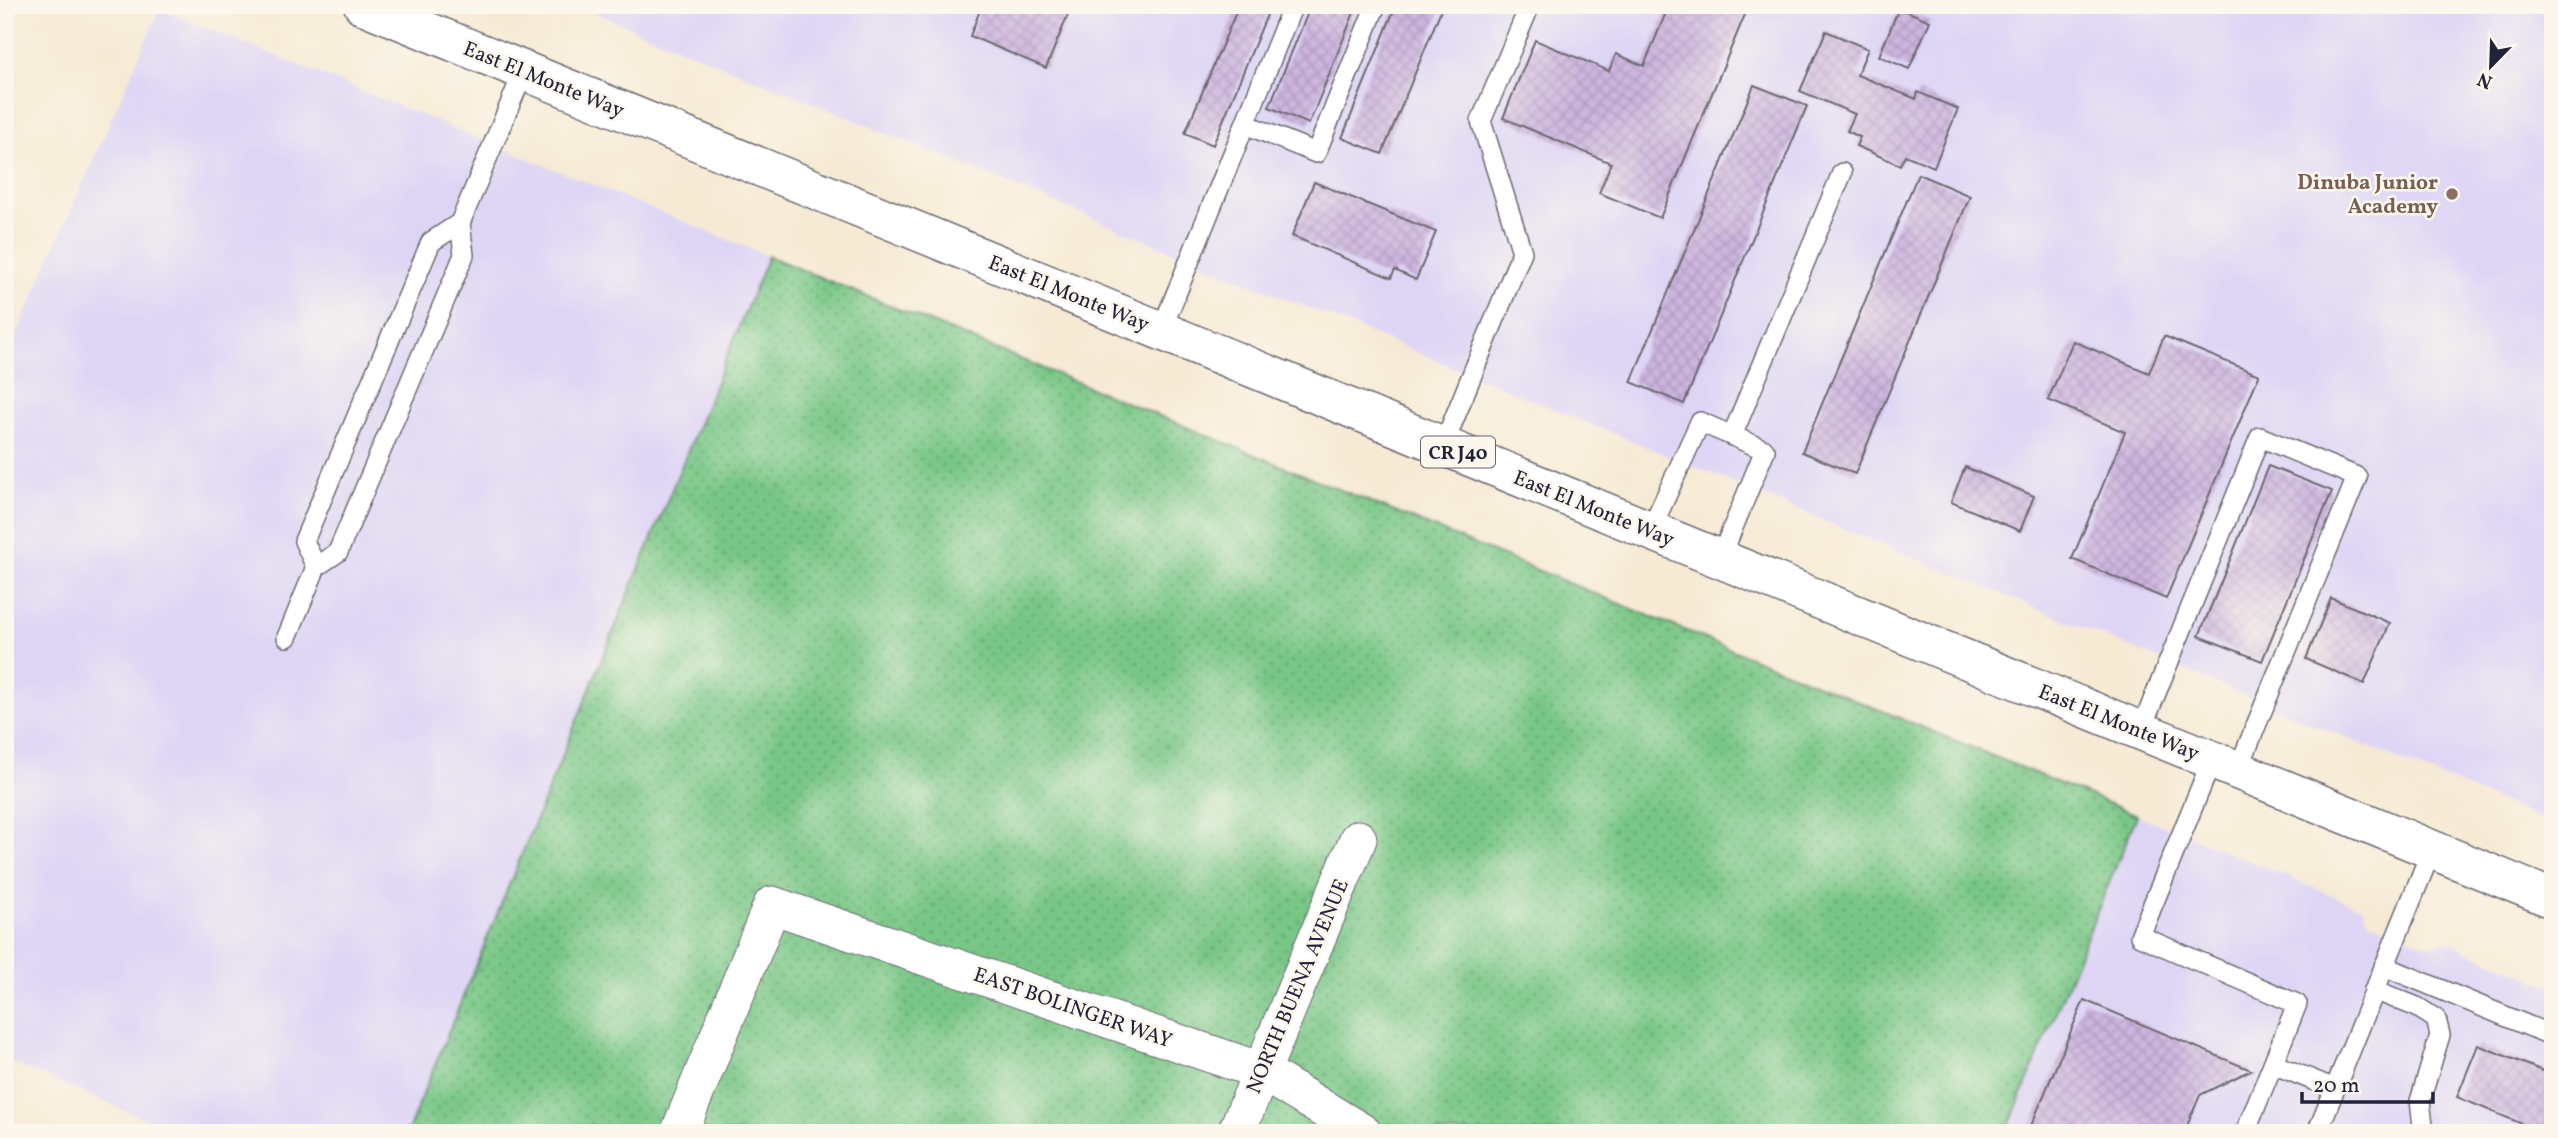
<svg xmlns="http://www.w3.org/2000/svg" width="2558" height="1138" font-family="Vollkorn,serif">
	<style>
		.built { fill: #ded5f5 }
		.green { fill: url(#green-dots); stroke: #4e7461; stroke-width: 2 }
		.building { fill: url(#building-cross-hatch) }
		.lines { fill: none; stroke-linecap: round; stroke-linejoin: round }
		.lane-casing { stroke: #6c6871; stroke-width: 22 }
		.street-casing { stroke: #6c6871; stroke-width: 39 }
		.primary-casing { stroke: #6c6871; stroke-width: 41 }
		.lane { stroke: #fff; stroke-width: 19 }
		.street { stroke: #fff; stroke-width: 37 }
		.primary { stroke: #fff; stroke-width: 38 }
		.education-dot { fill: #8d6e63; stroke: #fbf7ec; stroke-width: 2.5 }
		.labels { text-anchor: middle; stroke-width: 5; stroke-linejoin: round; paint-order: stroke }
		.shield { fill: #fbf7ec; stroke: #636270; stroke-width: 2 }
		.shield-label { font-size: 19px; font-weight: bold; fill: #22223b }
		.street-label { font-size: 21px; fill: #22223b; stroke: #fbf7ec }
		.education-label { font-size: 21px; font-weight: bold; fill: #785e54; stroke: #fbf7ec; text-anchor: end }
	</style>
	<defs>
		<pattern id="green-dots" width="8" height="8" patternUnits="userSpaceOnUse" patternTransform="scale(1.75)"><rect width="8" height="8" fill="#79c787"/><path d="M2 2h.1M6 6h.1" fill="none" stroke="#63a170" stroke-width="1.8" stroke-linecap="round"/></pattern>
		<pattern id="building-cross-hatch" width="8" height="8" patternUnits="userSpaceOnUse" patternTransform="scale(1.75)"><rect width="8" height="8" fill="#cdb5df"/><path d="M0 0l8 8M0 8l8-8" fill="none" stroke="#b09bc0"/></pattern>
	</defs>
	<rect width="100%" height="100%" fill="#fbf7ec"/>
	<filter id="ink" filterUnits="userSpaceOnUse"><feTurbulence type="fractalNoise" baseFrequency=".0143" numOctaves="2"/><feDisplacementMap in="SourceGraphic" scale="14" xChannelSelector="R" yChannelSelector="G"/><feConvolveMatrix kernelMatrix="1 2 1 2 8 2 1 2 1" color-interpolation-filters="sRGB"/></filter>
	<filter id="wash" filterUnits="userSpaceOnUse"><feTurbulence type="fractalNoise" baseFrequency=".00686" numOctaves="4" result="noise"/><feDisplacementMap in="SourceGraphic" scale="28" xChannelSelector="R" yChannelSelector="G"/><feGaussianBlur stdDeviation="1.57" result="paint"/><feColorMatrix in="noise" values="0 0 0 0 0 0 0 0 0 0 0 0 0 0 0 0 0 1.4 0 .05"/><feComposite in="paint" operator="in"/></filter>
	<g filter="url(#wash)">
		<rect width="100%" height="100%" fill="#f6ead4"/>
		<!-- built -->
		<path class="built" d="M576,5H2553V824L2021,602Z
			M160,9L768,256L407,1133H179L5,1060V360Z
			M2137,815L2363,908L2369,921L2429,946L2444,941L2553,987V1133H2006Z"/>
		<!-- green -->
		<path class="green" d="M768,256L2137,815L2006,1133H407Z"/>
		<g id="blocks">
			<!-- building -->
			<path class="building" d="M982,5H1072L1046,68L970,36Z
				M1239,5H1271L1213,145L1185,133Z
				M1311,5H1357L1309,124L1269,107Z
				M1396,5H1443L1382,154L1342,138Z
				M1669,5H1749L1660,218L1599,193L1611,163L1503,118L1535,40L1609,71L1616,54L1644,66Z
				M1899,8L1930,21L1909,69L1879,56Z
				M1826,31L1868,49L1857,75L1916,99L1918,92L1958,109L1934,167L1905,155L1900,165L1856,146L1860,137L1847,131L1855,114L1800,91Z
				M1754,85L1807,106L1684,404L1631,382Z
				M1918,174L1970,196L1855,474L1802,452Z
				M1314,182L1436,232L1416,280L1395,270L1391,278L1292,236Z
				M2164,336L2259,375L2166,599L2072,559L2125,432L2048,400L2073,341L2149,373Z
				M2268,466L2332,491L2262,661L2199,636Z
				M1965,467L2034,496L2020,531L1951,502Z
				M2331,598L2390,623L2364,684L2306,659Z
				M2084,1000L2251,1070L2200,1095L2184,1133H2028Z
				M2478,1045L2553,1075V1133H2522L2525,1125L2457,1097Z"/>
		</g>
	</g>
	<g filter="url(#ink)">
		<use href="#blocks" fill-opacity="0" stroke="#6c6871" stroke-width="2"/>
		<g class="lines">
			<!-- lane casing -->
			<g class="lane-casing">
				<path id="lane" d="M1293,5L1245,124L1316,153L1376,5
					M1161,331L1245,124
					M1732,436L1842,173
					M1443,446L1522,252L1481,121L1530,5
					M1650,531L1700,422L1765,450L1720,559
					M316,567L304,541L431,242L460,223
					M287,637L316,567L338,552L464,255L460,223L524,71
					M2141,730L2260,437L2357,477L2238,770
					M2212,760L2140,936L2297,1004L2245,1133
					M2384,966L2553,1036
					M2374,990L2417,1007L2436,1019L2440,1035L2420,1101L2424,1133
					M2273,1064L2335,1089
					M2317,1133L2432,849"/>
			</g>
			<!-- street casing -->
			<g class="street-casing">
				<path id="street" d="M679,1133L772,905L1261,1071L1363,1133
					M1236,1133L1358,839"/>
			</g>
			<!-- primary casing -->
			<g class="primary-casing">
				<path id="primary" d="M363,5L2553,899"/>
			</g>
			<!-- lane -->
			<use href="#lane" class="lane"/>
			<!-- street -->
			<use href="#street" class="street"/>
			<!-- primary -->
			<use href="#primary" class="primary"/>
		</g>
	</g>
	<!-- markers -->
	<circle class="education-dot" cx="2452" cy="194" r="7"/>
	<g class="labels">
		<!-- shield labels -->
		<rect class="shield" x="1421" y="436.5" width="74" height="31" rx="5"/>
		<g class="shield-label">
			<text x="1458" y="459">CR J40</text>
		</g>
		<!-- street labels -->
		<g class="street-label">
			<text transform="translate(544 79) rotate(22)" y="7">East El Monte Way</text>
			<text transform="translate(1069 293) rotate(22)" y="7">East El Monte Way</text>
			<text transform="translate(1594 508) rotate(22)" y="7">East El Monte Way</text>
			<text transform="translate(2119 722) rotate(22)" y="7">East El Monte Way</text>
			<text transform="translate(1297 986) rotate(-67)" y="7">NORTH BUENA AVENUE</text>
			<text transform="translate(1073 1007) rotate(19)" y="7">EAST BOLINGER WAY</text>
		</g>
		<!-- education labels -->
		<g class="education-label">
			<text x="2438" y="189">Dinuba Junior<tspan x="2438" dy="24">Academy</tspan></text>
		</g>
	</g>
	<!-- margin -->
	<rect width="2558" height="1138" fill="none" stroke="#fbf7ec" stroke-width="28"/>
	<!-- north arrow -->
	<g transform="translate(2491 66) rotate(203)" stroke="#fbf7ec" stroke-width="5" paint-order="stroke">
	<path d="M0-5L12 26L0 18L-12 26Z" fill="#22223b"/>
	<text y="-10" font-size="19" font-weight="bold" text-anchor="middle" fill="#22223b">N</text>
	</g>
	<!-- scale -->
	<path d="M2302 1092v10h131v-10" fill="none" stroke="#22223b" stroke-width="3.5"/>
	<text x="2313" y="1092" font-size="21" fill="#22223b" stroke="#fbf7ec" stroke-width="5" paint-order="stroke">20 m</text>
</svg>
